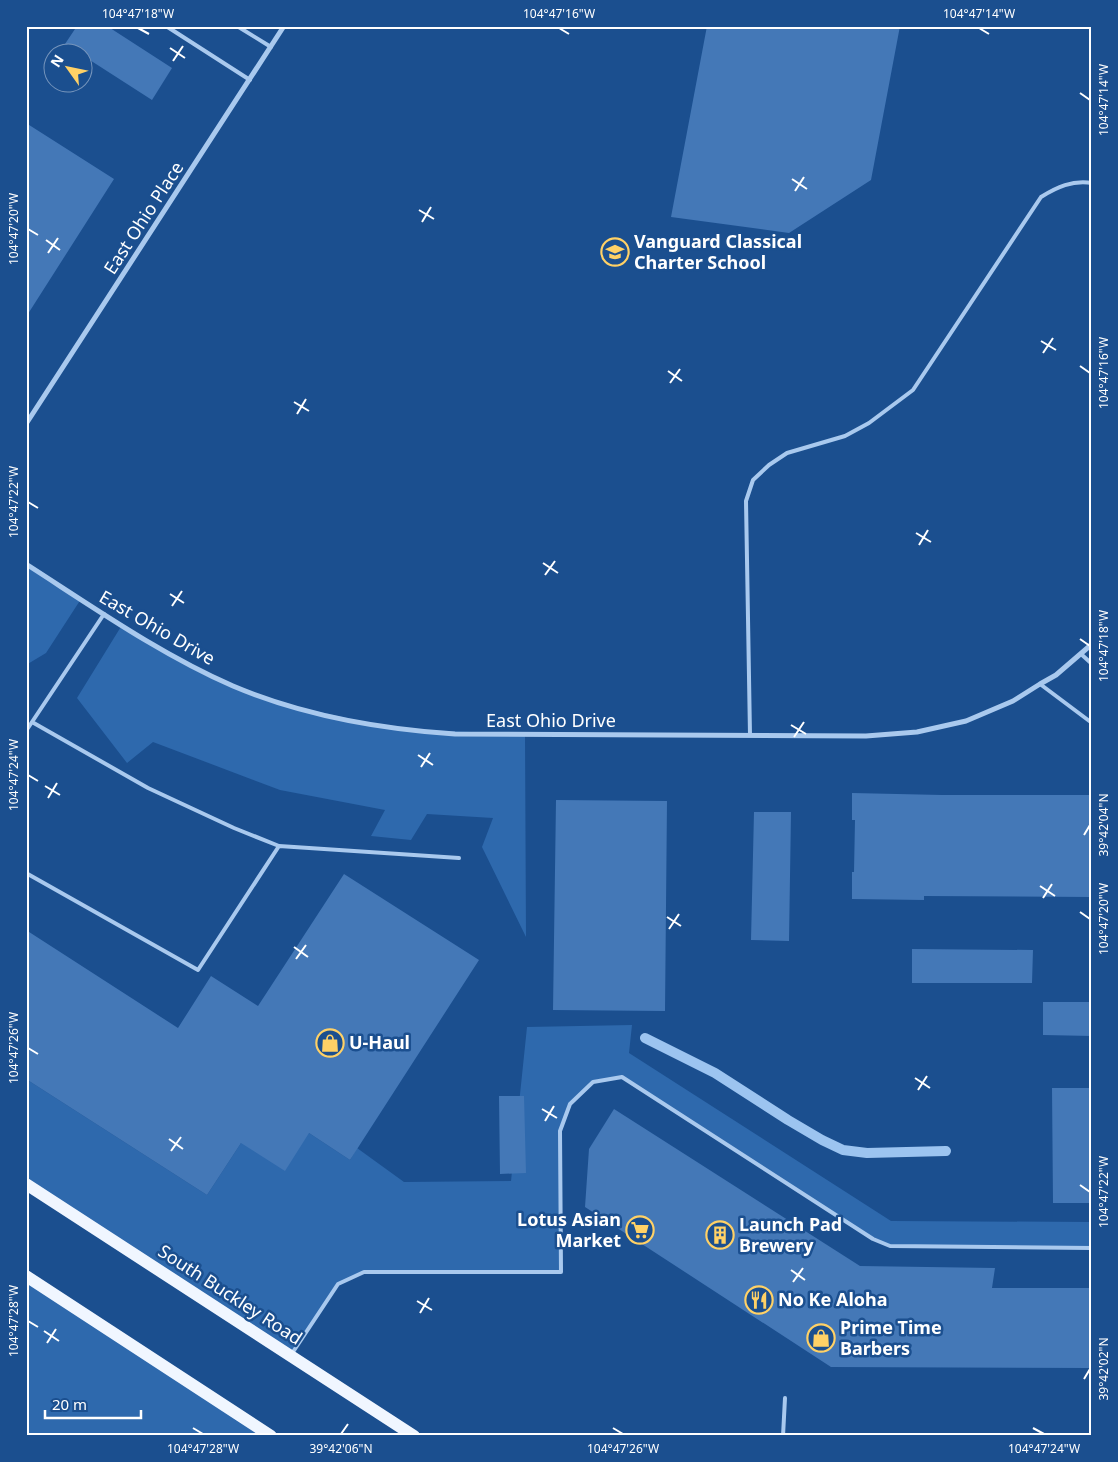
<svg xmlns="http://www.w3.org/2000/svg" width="1118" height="1462" font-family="'Noto Sans',sans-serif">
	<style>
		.green { fill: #2e69ad }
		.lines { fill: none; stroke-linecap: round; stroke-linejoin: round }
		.stream { stroke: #9cc4f0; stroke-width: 10 }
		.building { fill: #4478b7 }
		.service { stroke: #a9c9ee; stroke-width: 4 }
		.minor { stroke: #a9c9ee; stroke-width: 5 }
		.primary { stroke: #f0f6ff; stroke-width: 12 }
		.ticks { fill: none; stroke: #fff; stroke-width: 2 }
		.labels { text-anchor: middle; stroke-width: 5; stroke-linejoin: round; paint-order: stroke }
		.street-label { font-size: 18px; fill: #fff; stroke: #1b4f8f }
		.poi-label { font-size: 18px; font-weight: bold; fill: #fff; stroke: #1b4f8f; text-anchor: start }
		.neatline { fill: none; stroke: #fff; stroke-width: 2 }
		.ticks-label { font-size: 12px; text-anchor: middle; fill: #fff }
	</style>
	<rect width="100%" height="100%" fill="#1b4f8f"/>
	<!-- green -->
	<path class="green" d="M26,564L81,599L46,653L26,665Z
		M122,625L214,677L272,701L395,729L525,734L526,937L482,847L493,818L427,814L411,840L371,836L385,810L280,790L153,742L127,763L77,698Z
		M632,1025L629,1053L891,1221L1092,1222V1248L890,1246L873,1239L622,1077L593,1082L570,1104L560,1131L561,1272H364L338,1285L291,1355L26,1184V1079L207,1195L241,1143L309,1133L350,1160L357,1148L404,1182L511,1181L527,1027Z
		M26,1276L271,1436H26Z"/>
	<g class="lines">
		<!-- stream -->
		<path class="stream" d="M645,1038L715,1073L788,1120L822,1140L843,1150L867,1153L946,1151"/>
	</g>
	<!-- building -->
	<path class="building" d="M77,26H107L172,68L152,100L82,55V52H79L65,44Z
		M707,26H900L871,180L789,233L671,217Z
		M26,123L114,179L26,317Z
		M852,793L942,795H1092V897L924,896V900L852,899V872H854L855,820H852Z
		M556,800L667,801L665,1011L553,1010Z
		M754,812H791L789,941L751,940Z
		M344,874L479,960L350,1160L309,1133L285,1171L241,1143L207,1195L26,1079V930L178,1028L211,976L258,1006Z
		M912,949L1033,950L1032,983H912Z
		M1043,1002H1092V1036L1043,1035Z
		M1052,1088H1092V1203H1053Z
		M499,1096H524L526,1173L500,1174Z
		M614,1109L860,1266L995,1268L992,1288H1092V1368L831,1367L585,1207L589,1149Z"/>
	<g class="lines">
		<!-- service -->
		<path class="service" d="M166,26L250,80
			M237,26L271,47
			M1081,654L1092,664
			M1040,684L1092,723
			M32,722L148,788L234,828L279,846L459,858
			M26,731L104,614
			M750,735L746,501L753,480L769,465L787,453L845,436L869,423L913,390L1041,197C1057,187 1072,180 1092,183
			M26,873L198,970L279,846
			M291,1355L338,1284L364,1272H561L560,1131L570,1104L593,1082L622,1077L873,1239L890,1246L1092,1248
			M783,1436L785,1398"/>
		<!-- minor -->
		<path class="minor" d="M26,424L284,26
			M26,564C93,607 160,654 233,686C304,716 379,729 455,734L866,736L917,732L966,721L1013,701L1040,684L1056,675L1092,644"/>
		<!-- primary -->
		<path class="primary" d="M26,1184L414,1436
			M26,1276L271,1436"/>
	</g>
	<!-- ticks -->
	<path class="ticks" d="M138,28L149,34M559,28L569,34M979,28L989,34M170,48L185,58M173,61L183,46M1080,93L1090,100M792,179L807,189M795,191L804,177M419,210L434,219M422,222L431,207M28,229L38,235M46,240L60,250M48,253L58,238M1041,341L1056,350M1043,353L1053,338M1080,366L1090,373M668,371L682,381M670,383L680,369M294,402L309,411M297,414L306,399M28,502L38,508M916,533L931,542M919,545L928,530M543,563L558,573M545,575L555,561M170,594L184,603M172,606L182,591M1080,639L1090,646M791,725L806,734M794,737L804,722M418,755L433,765M421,767L430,753M28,775L38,781M45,786L60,795M48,798L57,783M1084,835L1090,825M1040,886L1055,896M1043,898L1052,884M1080,912L1090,919M667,917L681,926M669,929L679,914M294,947L308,957M296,959L306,945M28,1048L38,1054M915,1078L930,1088M918,1090L927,1076M542,1109L557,1118M545,1121L554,1106M169,1139L183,1149M171,1151L181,1137M1080,1185L1090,1192M791,1270L805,1280M793,1282L803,1268M417,1301L432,1310M420,1313L429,1298M28,1321L38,1327M44,1331L59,1341M47,1343L56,1329M1084,1379L1090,1369M193,1428L203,1434M613,1428L623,1434M1033,1428L1044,1434M341,1434L348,1424"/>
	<!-- icons -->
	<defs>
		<g id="school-ring" transform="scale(1.4375)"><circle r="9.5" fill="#1b4f8f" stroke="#ffd166" stroke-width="1.5"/><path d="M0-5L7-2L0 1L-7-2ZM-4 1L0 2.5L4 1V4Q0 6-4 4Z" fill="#ffd166"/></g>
		<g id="shop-ring" transform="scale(1.4375)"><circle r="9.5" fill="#1b4f8f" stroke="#ffd166" stroke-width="1.5"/><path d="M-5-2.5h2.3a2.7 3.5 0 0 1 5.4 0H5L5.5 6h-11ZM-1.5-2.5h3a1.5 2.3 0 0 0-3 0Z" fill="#ffd166"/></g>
		<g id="supermarket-ring" transform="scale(1.4375)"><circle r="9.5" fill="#1b4f8f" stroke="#ffd166" stroke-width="1.5"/><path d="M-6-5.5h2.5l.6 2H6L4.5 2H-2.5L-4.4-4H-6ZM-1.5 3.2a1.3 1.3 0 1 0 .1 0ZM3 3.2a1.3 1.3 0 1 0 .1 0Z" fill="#ffd166"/></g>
		<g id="building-ring" transform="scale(1.4375)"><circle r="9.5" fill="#1b4f8f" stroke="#ffd166" stroke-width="1.5"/><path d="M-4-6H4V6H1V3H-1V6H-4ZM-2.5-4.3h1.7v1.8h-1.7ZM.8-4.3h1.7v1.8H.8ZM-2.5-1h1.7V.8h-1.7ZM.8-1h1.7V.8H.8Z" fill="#ffd166"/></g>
		<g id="restaurant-ring" transform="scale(1.4375)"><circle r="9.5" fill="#1b4f8f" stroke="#ffd166" stroke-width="1.5"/><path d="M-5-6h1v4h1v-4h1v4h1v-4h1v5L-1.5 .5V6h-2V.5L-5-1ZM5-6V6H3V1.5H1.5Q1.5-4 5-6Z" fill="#ffd166"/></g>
	</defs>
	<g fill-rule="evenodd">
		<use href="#school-ring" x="615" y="252"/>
		<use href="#shop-ring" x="330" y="1043"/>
		<use href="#supermarket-ring" x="640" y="1230"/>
		<use href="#building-ring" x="720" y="1235"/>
		<use href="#restaurant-ring" x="759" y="1300"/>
		<use href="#shop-ring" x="821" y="1338"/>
	</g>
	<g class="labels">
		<!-- street labels -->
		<g class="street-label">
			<text transform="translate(144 218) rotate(-57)" y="6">East Ohio Place</text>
			<text transform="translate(157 628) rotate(30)" y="6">East Ohio Drive</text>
			<text x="551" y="727">East Ohio Drive</text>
			<text transform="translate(230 1295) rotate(33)" y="6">South Buckley Road</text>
		</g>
		<!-- poi labels -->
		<g class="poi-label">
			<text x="634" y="248">Vanguard Classical<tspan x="634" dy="21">Charter School</tspan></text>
			<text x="349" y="1049">U-Haul</text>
			<text x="621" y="1226" text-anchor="end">Lotus Asian<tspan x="621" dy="21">Market</tspan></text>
			<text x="739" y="1231">Launch Pad<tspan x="739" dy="21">Brewery</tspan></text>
			<text x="778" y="1306">No Ke Aloha</text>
			<text x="840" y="1334">Prime Time<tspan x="840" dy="21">Barbers</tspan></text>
		</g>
	</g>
	<!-- border -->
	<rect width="1118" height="1462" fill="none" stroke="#1b4f8f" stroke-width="55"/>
	<!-- north arrow -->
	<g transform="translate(68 68) rotate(303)"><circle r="24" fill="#1b4f8f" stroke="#7695bc"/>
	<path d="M0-4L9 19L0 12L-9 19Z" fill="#ffd166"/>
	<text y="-8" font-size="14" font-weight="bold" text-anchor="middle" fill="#ffffff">N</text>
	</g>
	<!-- scale -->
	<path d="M45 1410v8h96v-8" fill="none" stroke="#ffffff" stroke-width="2.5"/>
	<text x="52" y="1410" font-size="15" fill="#ffffff" stroke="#1b4f8f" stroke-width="4" paint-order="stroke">20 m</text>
	<rect x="28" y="28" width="1062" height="1406" class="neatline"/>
	<g class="ticks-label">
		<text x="138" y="18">104°47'18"W</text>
		<text x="559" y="18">104°47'16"W</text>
		<text x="979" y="18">104°47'14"W</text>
		<text transform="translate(1104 100) rotate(-90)" y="4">104°47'14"W</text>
		<text transform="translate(14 229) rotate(-90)" y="4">104°47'20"W</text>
		<text transform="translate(1104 373) rotate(-90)" y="4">104°47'16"W</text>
		<text transform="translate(14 502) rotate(-90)" y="4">104°47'22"W</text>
		<text transform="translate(1104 646) rotate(-90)" y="4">104°47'18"W</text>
		<text transform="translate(14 775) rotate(-90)" y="4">104°47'24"W</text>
		<text transform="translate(1104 825) rotate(-90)" y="4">39°42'04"N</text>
		<text transform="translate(1104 919) rotate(-90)" y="4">104°47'20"W</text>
		<text transform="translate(14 1048) rotate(-90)" y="4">104°47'26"W</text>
		<text transform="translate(1104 1192) rotate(-90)" y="4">104°47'22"W</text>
		<text transform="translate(14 1321) rotate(-90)" y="4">104°47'28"W</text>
		<text transform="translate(1104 1369) rotate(-90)" y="4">39°42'02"N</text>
		<text x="203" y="1453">104°47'28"W</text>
		<text x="341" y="1453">39°42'06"N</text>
		<text x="623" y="1453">104°47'26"W</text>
		<text x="1044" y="1453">104°47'24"W</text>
	</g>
</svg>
